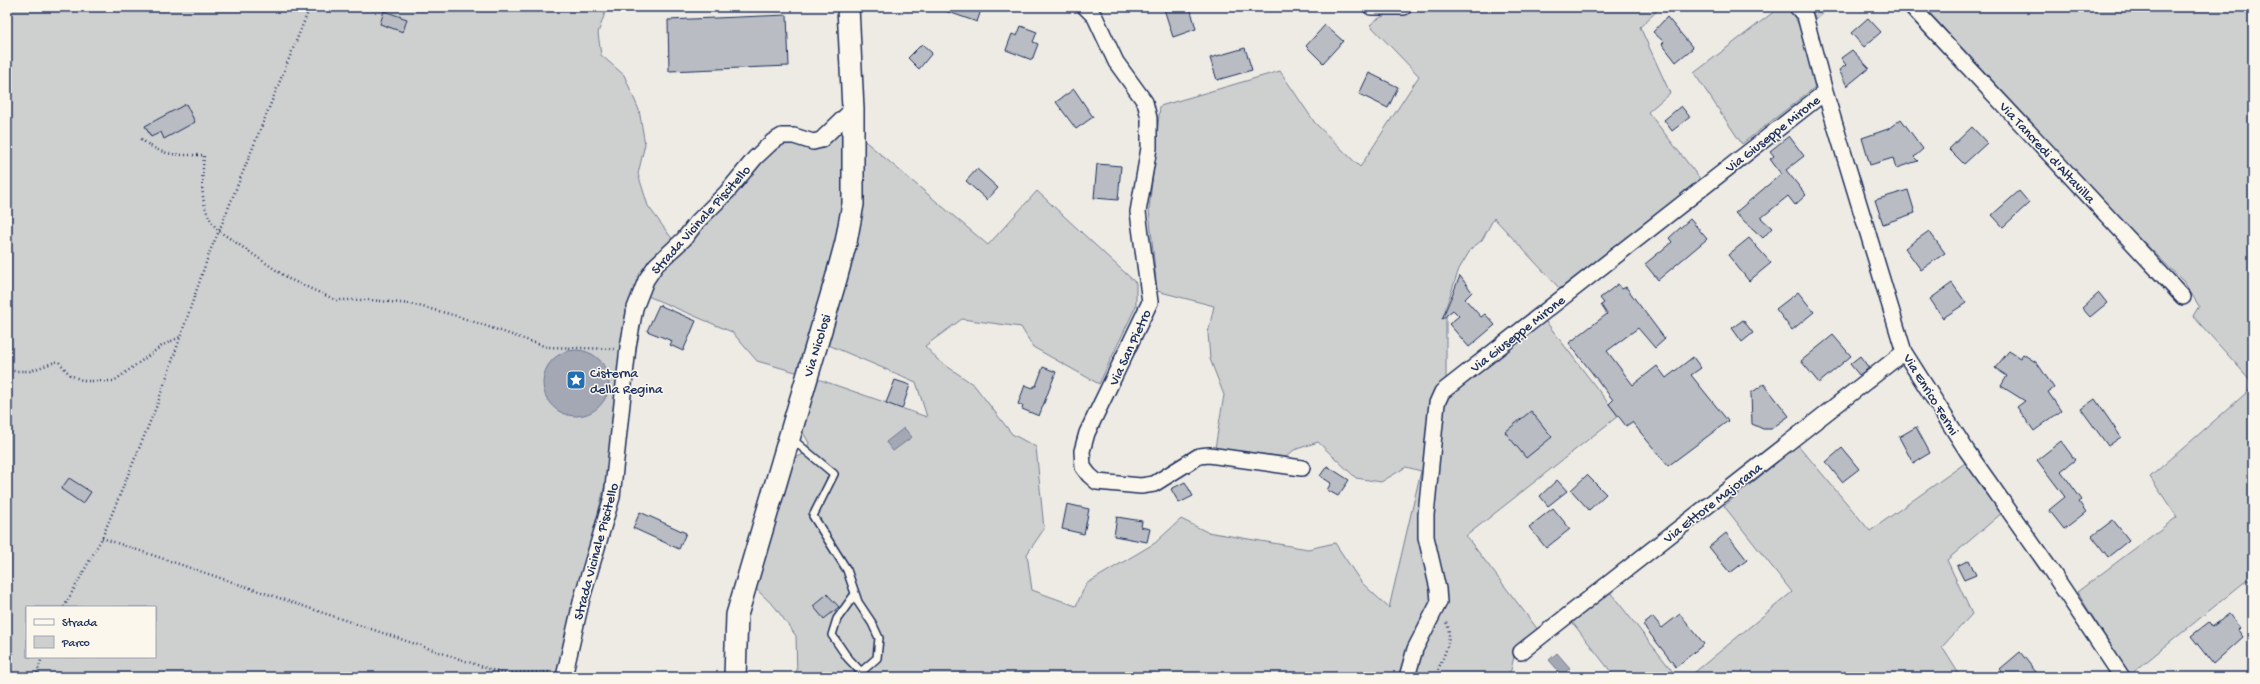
<svg xmlns="http://www.w3.org/2000/svg" width="2260" height="684" font-family="'Gochi Hand',sans-serif">
	<style>
		.green { fill: #cecfcf; stroke: #747f96; fill-rule: evenodd }
		.water { fill: #a3a8b4; stroke: #6d7892 }
		.building { fill: #b9bcc3; stroke: #1b2f5e }
		.lines { fill: none; stroke-linecap: round; stroke-linejoin: round }
		.service-casing { stroke: #1b2f5e; stroke-width: 10 }
		.minor-casing { stroke: #1b2f5e; stroke-width: 18 }
		.secondary-casing { stroke: #1b2f5e; stroke-width: 24 }
		.path { stroke: #1b2f5e; stroke-width: 2.5; stroke-dasharray: 1 3; stroke-linecap: butt }
		.service { stroke: #fbf7ec; stroke-width: 7 }
		.minor { stroke: #fbf7ec; stroke-width: 15 }
		.secondary { stroke: #fbf7ec; stroke-width: 21 }
		.labels { text-anchor: middle; stroke-width: 3; stroke-linejoin: round; paint-order: stroke }
		.street-label { font-size: 14px; fill: #1b2f5e; stroke: #fbf7ec }
		.poi-label { font-size: 14px; fill: #1b2f5e; stroke: #fbf7ec; text-anchor: start }
	</style>
	<rect width="100%" height="100%" fill="#eeebe4"/>
	<filter id="ink" filterUnits="userSpaceOnUse"><feTurbulence type="fractalNoise" baseFrequency=".025" numOctaves="2"/><feDisplacementMap in="SourceGraphic" scale="8" xChannelSelector="R" yChannelSelector="G"/><feConvolveMatrix kernelMatrix="1 2 1 2 8 2 1 2 1" color-interpolation-filters="sRGB"/></filter>
	<g filter="url(#ink)">
		<!-- green -->
		<path class="green" d="M7,7H607L598,33L601,55L624,75L639,110L645,144L638,174L648,206L673,240L633,293L626,310L606,480L558,677H7ZM27,607H155V657H27Z
			M1422,7H1661L1640,27L1670,93L1648,112L1701,180L1560,289L1494,218L1482,240L1471,249L1459,269L1446,307V380L1427,474L1435,601L1403,677H797L796,636L775,607L754,587L791,461L805,453L809,443L800,427L815,378L927,417L916,382L826,344L860,137L988,245L1037,191L1136,283V306L1099,384L1033,347L1021,327L962,319L925,346L938,360L974,385L1012,434L1036,447L1044,529L1027,554L1032,590L1076,606L1086,584L1155,543L1181,519L1207,532L1308,549L1335,543L1361,582L1389,608L1421,471L1406,467L1381,482L1356,478L1318,442L1294,450L1286,457L1215,448L1224,395L1210,359L1208,333L1214,306L1157,291L1149,210L1160,106L1280,71L1315,123L1360,167L1419,76L1370,25C1382,12 1405,11 1422,7Z
			M1780,7C1803,7 1810,68 1815,87L1742,144L1694,73Z
			M1808,7H1829L1814,21Z
			M1921,7H2253V383L2193,316L2199,306L2184,282L2085,184Z
			M846,123L844,205L840,233L799,373L757,361L732,332L643,294C678,239 736,184 784,140L794,142Z
			M1544,319L1618,416L1466,536L1539,631L1516,647L1511,670L1505,677H1414L1417,657L1443,603L1430,535L1443,399Z
			M2253,387V582L2247,580L2130,675L2077,592L2177,517L2150,477Z
			M1798,445L1870,531L1968,461L2003,512L1947,560L1972,614L1942,647L1961,677H1689L1792,592L1724,506Z
			M1610,592L1677,677H1615L1572,622Z"/>
		<!-- water -->
		<path class="water" d="M543 383a33 33 0 1 1 66 0a33 33 0 1 1-66 0Z
			M904,428L912,437L893,451L886,442Z
			M1557,653L1570,668L1562,675L1549,660Z"/>
		<!-- building -->
		<path class="building" d="M941,7H982L977,22L940,9Z
			M1173,7H1190L1196,29L1173,37L1164,9Z
			M384,11L407,19L403,32L380,24Z
			M787,15L789,66L669,71L668,20Z
			M1667,17L1693,48L1676,62L1662,44L1664,42L1653,32Z
			M1868,18L1881,32L1864,47L1851,33Z
			M1325,25L1343,41L1323,63L1306,46Z
			M1021,26L1037,32L1033,42L1038,44L1032,60L1006,50L1012,34L1017,36Z
			M922,44L932,53L919,69L908,58Z
			M1245,48L1252,70L1217,80L1210,58Z
			M1852,50L1869,68L1847,86L1839,70L1846,65L1841,58Z
			M1369,73L1398,87L1388,108L1359,94Z
			M1074,89L1093,117L1076,129L1056,102Z
			M186,104L195,122L164,139L161,132L151,137L145,126Z
			M1681,106L1690,117L1672,131L1664,120Z
			M1901,119L1923,149L1914,157L1918,161L1896,168L1893,158L1870,165L1862,138L1888,129Z
			M1972,127L1987,143L1964,164L1949,149Z
			M1789,136L1804,156L1786,170L1806,195L1795,205L1788,196L1761,218L1772,228L1763,238L1735,213L1781,174L1770,159L1774,156L1770,151Z
			M1097,164L1121,166L1118,200L1094,198Z
			M977,169L998,188L987,200L966,181Z
			M1908,190L1915,213L1883,224L1875,200Z
			M2019,191L2029,203L2003,227L1992,215Z
			M1690,219L1707,239L1658,280L1645,264L1672,242L1669,238Z
			M1929,231L1945,253L1921,270L1905,248Z
			M1749,238L1771,263L1749,281L1728,255Z
			M1460,276L1472,292L1465,299L1481,317L1485,314L1495,325L1469,347L1449,324L1459,316L1453,310L1442,319Z
			M1952,283L1966,303L1943,318L1930,299Z
			M1618,284L1622,289L1626,287L1665,339L1655,348L1638,328L1607,351L1633,385L1657,366L1666,378L1693,357L1701,368L1691,375L1728,421L1668,466L1632,422L1626,426L1609,404L1613,400L1569,343L1607,314L1601,305L1604,303L1600,298Z
			M1798,292L1814,312L1792,330L1776,309Z
			M2099,293L2107,303L2090,317L2082,308Z
			M659,305L696,321L683,351L670,345L672,341L647,331Z
			M1743,320L1753,333L1742,342L1732,328Z
			M1833,335L1851,356L1819,383L1801,361Z
			M2009,351L2020,358L2023,354L2037,363L2054,388L2048,392L2061,411L2034,431L2017,407L2025,401L2001,386L2007,376L1995,368Z
			M1860,356L1869,368L1859,375L1850,364Z
			M1043,367L1056,372L1039,416L1022,409L1023,406L1018,404L1025,385L1033,388L1034,386H1036Z
			M895,380L910,385L902,409L886,403Z
			M1764,384L1789,416L1771,429H1763L1752,424L1751,393Z
			M2095,399L2121,437L2108,446L2081,409Z
			M1531,411L1552,437L1526,458L1505,432Z
			M1916,427L1930,453L1913,463L1899,437Z
			M2061,441L2075,460L2061,471L2082,500L2079,502L2086,512L2064,529L2049,510L2065,497L2037,460Z
			M1842,448L1859,469L1842,482L1826,462Z
			M1327,466L1349,480L1338,496L1327,490L1331,483L1320,476Z
			M1587,475L1606,494L1589,510L1571,490Z
			M69,478L91,492L83,504L61,489Z
			M1557,480L1567,491L1548,506L1540,496Z
			M1185,482L1193,496L1179,503L1171,489Z
			M1067,504L1089,509L1084,534L1062,529Z
			M1553,508L1570,529L1546,548L1529,527Z
			M640,512L686,533L679,549L633,528Z
			M1117,517L1142,521L1141,527L1150,529L1147,542L1114,536Z
			M2113,520L2129,540L2108,557L2092,536Z
			M1726,533L1747,560L1730,573L1709,547Z
			M1969,560L1976,575L1964,580L1957,566Z
			M827,594L839,607L824,619L813,606Z
			M1680,614L1704,644L1676,667L1643,625L1653,617L1662,628Z
			M2229,614L2240,628L2238,630L2243,637L2213,664L2191,636L2209,622L2212,627Z
			M2020,652L2040,677H2006L2000,669Z"/>
		<g class="lines">
			<!-- service casing -->
			<g class="service-casing">
				<path id="service" d="M792,439L834,474L813,516L847,570L858,602L872,623L879,638L877,658L861,672L847,657L832,635L837,619L855,594"/>
			</g>
			<!-- minor casing -->
			<g class="minor-casing">
				<path id="minor" d="M1085,7L1095,17L1116,62L1145,102L1149,118V148L1138,212L1150,302L1087,433L1082,451L1083,467L1089,475L1097,482L1141,486L1154,484L1199,456L1209,455L1302,468
					M1371,7H1404
					M1797,7L1805,16L1825,92L1904,352L1967,451L2050,569L2122,677
					M1912,7L2183,297
					M1521,652L1904,352
					M564,677L582,598L612,497L628,347L635,308L646,280L656,265L684,239L697,222L727,192L755,158L772,142L782,136H794L813,142L821,140L853,109
					M1407,677L1415,649L1439,602L1438,589L1426,537V515L1437,403L1442,392L1825,92"/>
			</g>
			<!-- secondary casing -->
			<g class="secondary-casing">
				<path id="secondary" d="M735,677L737,615L836,279L846,242L853,204V109L848,7"/>
			</g>
			<!-- path -->
			<path class="path" d="M141,139C163,157 177,155 204,155C202,183 198,209 219,231L310,7
				M7,368L9,371H30L58,361L70,375L84,381H114L163,345L180,337
				M102,538L501,673L550,672
				M64,607L102,538L157,405L210,251L219,231L289,279L336,300H370L411,304L457,316L547,347L614,349
				M36,677L42,657
				M1435,677C1441,661 1455,638 1446,622"/>
			<!-- service -->
			<use href="#service" class="service"/>
			<!-- minor -->
			<use href="#minor" class="minor"/>
			<!-- secondary -->
			<use href="#secondary" class="secondary"/>
		</g>
	</g>
	<!-- icons -->
	<defs>
		<g id="sight-square" transform="scale(1)"><rect x="-9" y="-9" width="18" height="18" rx="4" fill="#1f6fb2" stroke="#fbf7ec"/><path d="M0-6L1.8-2.2L6-1.7L2.9 1.2L3.7 5.4L0 3.3L-3.7 5.4L-2.9 1.2L-6-1.7L-1.8-2.2Z" fill="#fff"/></g>
	</defs>
	<g fill-rule="evenodd">
		<use href="#sight-square" x="576" y="380"/>
	</g>
	<g class="labels">
		<!-- street labels -->
		<g class="street-label">
			<text transform="translate(1772 133) rotate(-38)" y="5">Via Giuseppe Mirone</text>
			<text transform="translate(2048 152) rotate(47)" y="5">Via Tancredi d'Altavilla</text>
			<text transform="translate(700 219) rotate(-48)" y="5">Strada Vicinale Piscitello</text>
			<text transform="translate(1517 333) rotate(-38)" y="5">Via Giuseppe Mirone</text>
			<text transform="translate(816 345) rotate(-73)" y="5">Via Nicolosi</text>
			<text transform="translate(1129 347) rotate(-65)" y="5">Via San Pietro</text>
			<text transform="translate(1932 394) rotate(58)" y="5">Via Enrico Fermi</text>
			<text transform="translate(1712 502) rotate(-38)" y="5">Via Ettore Majorana</text>
			<text transform="translate(595 551) rotate(-75)" y="5">Strada Vicinale Piscitello</text>
		</g>
		<!-- poi labels -->
		<g class="poi-label">
			<text x="590" y="377">Cisterna<tspan x="590" dy="16">della Regina</tspan></text>
		</g>
	</g>
	<!-- margin -->
	<rect width="2260" height="684" fill="none" stroke="#fbf7ec" stroke-width="24"/>
	<rect x="12" y="12" width="2236" height="660" fill="none" stroke="#1b2f5e" stroke-width="1.5" filter="url(#ink)"/>
	<!-- legend -->
	<rect x="26" y="606" width="130" height="52" fill="#fbf7ec" stroke="#a1a7b3"/>
	<rect x="34" y="619" width="20" height="6" fill="#fbf7ec" stroke="#a1a7b3"/>
	<text x="62" y="626" font-size="12" fill="#1b2f5e">Strada</text>
	<rect x="34" y="636" width="20" height="12" fill="#cecfcf" stroke="#a1a7b3"/>
	<text x="62" y="646" font-size="12" fill="#1b2f5e">Parco</text>
</svg>
